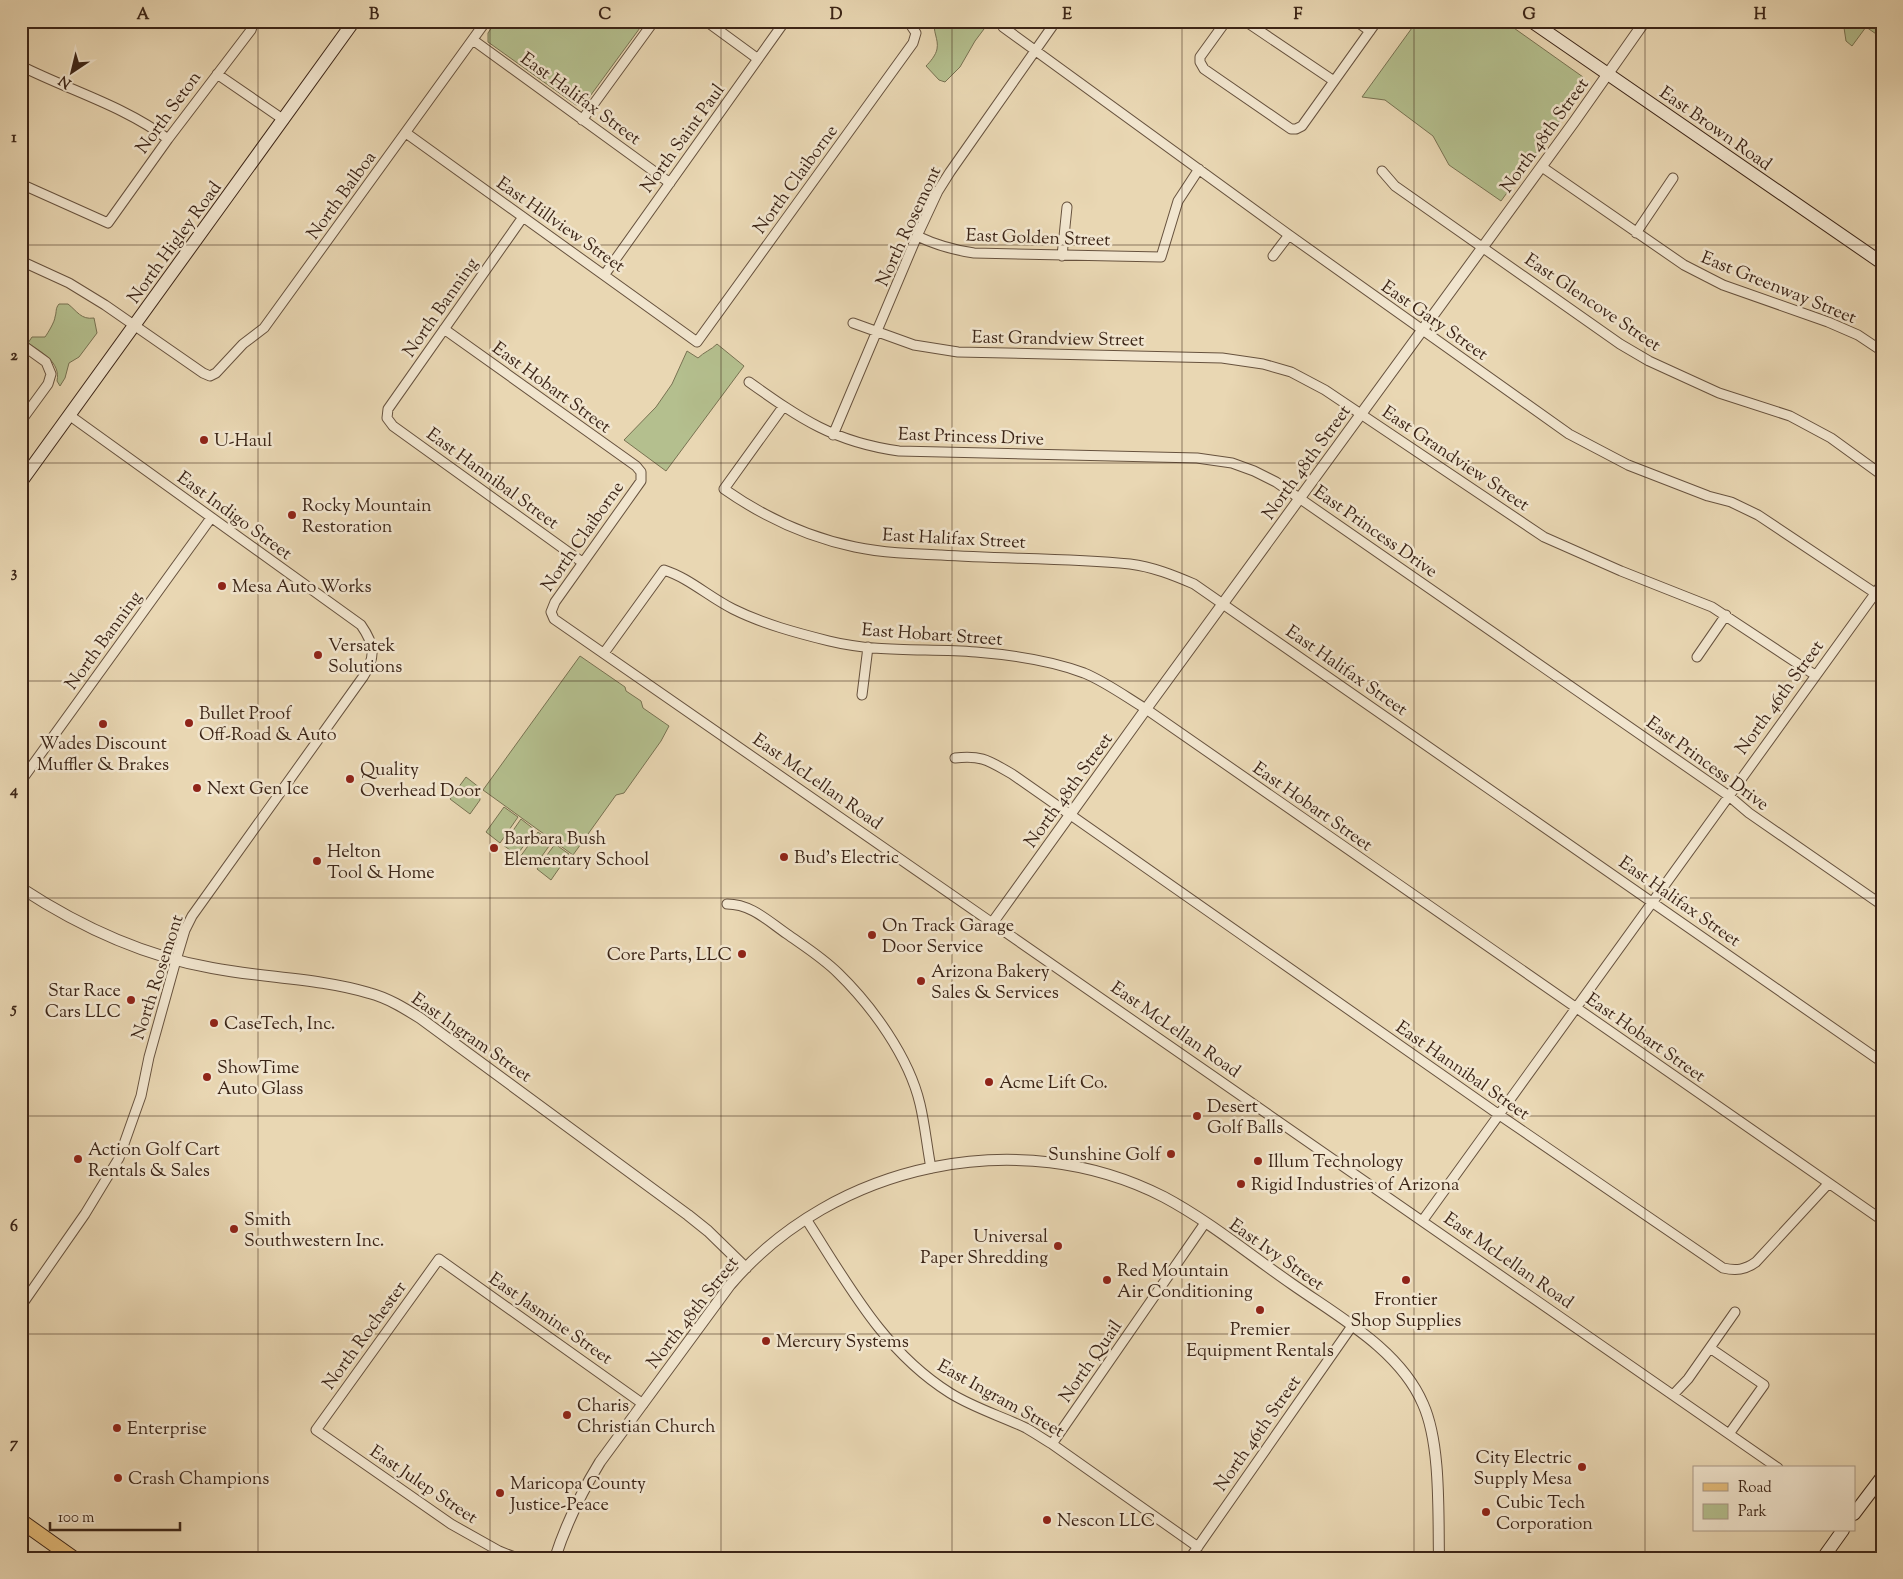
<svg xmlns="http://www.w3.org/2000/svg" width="1903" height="1579" font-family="'Sorts Mill Goudy',serif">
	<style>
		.green { fill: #b4bf8e; stroke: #787252 }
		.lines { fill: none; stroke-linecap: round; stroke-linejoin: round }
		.minor-casing { stroke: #67523e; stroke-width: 11 }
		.tertiary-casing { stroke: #67523e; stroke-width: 12 }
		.secondary-casing { stroke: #3c2517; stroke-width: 14 }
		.primary-casing { stroke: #3c2517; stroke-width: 16 }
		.minor { stroke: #f1e5ce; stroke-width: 9 }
		.tertiary { stroke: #f1e5ce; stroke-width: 10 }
		.secondary { stroke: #f1e5ce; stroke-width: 12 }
		.primary { stroke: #e4bc7a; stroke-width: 14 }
		.grid { fill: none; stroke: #3c2517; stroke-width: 1; stroke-opacity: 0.55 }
		.poi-dot { fill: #8f2418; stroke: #f1e5ce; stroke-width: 2 }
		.labels { text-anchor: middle; stroke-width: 5; stroke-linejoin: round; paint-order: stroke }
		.street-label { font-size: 18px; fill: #3c2517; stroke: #f1e5ce }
		.poi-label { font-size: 18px; fill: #3c2517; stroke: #f1e5ce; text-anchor: start }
		.neatline { fill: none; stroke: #3c2517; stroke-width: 2 }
		.grid-label { font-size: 16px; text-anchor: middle; font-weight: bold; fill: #3c2517 }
	</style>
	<rect width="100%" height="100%" fill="#e9d7b3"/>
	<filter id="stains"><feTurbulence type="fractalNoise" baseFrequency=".004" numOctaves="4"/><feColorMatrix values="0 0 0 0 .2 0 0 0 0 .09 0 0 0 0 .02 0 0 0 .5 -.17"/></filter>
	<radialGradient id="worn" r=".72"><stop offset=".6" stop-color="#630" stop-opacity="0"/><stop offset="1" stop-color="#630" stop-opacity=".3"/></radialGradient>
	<!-- green -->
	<path class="green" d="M496,21H645L585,103L576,105L488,42V33Z
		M935,21H990L975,41L960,67L945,82L939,80L926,66C930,62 936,55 937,49C939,39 932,31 935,21Z
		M1417,21H1504L1583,77L1584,87L1501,201L1449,165L1433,136L1385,100L1362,97Z
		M1843,21H1881L1882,38L1866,27L1852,46L1846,41Z
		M59,304H68C77,311 81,320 94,318L97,333L79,357L69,363L65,378L60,386L57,381C61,362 41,352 28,343L32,337H45C48,333 55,321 55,317C57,311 55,309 59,304Z
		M717,344L744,366L666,471L624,440L656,407L672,384L687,351L698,358C704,352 711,350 717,344Z
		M580,656L625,687L626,691L641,701L643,708L669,726L661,741L624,793L616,795L573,855L483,790Z
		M466,777L480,788L479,791L480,800L470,814L450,799Z
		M504,807L518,817L500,843L486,832Z
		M521,819L535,830L517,855L503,845Z
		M538,832L552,842L534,867L520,857Z
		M555,844L569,854L551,880L537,869Z"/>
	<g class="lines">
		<!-- minor casing -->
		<g class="minor-casing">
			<path id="minor" d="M706,21L758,59
				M1226,21L1200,57V62L1204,69L1291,129H1296L1302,126L1377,21
				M1245,21L1334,81
				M1356,21L1370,31
				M1003,27L1289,235L1569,434L1628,465L1708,496L1731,502L1758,515L1875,593
				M473,40L670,183
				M21,66C71,91 124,106 168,139
				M217,74L284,120
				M582,120L654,21
				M406,133L697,342L913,43L916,33L910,24L906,21
				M1542,167L1684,265L1723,285L1828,322L1858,335L1882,351
				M1382,171L1395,186L1620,344L1649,361L1719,393L1790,416L1831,438L1882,475
				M21,184L108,223L168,139L251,30L254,21
				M523,217L388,409L387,418L393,426L582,562
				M1636,233L1673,178
				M917,236C936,245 953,250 974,253L1161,257L1178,201L1199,169
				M1062,256L1067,207
				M1273,256L1289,235
				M21,261L69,283L105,305L203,373L210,376L216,373L243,344L264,328L486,21
				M605,274L785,21
				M853,323L914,345L958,352L1222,358L1263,364L1291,372L1325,390L1544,537L1621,571L1712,607L1815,675
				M444,329L636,466L641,472V481L555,602L551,612L554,619L1778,1468
				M21,344L46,362L51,374L48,384L21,421
				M749,382C801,419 834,442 899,451L1197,458L1232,463L1254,471L1276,482L1729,796L1749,813L1882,905
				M783,407L724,489C764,517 807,537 855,547C883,553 913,554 941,555C1004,559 1067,558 1130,564C1153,567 1173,575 1194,584L1882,1062
				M833,435L917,236L938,191L950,172L1056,21
				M604,653L664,570C689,578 709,597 733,609C763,624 797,633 829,641C878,653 927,648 976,652C1013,655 1050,660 1084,673C1106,682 1126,697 1146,709L1882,1220
				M1697,657L1726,615
				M862,695L868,647
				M955,758C983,755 989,761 1012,774L1498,1114L1723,1268C1736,1271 1745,1270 1756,1262L1828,1184
				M21,781L211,518
				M727,904C751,904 768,921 787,934C804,946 823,958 838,973C872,1006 909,1057 920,1104C925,1125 927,1147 931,1168
				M806,1219C848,1284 883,1351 950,1393C974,1408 1001,1416 1026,1428C1035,1433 1043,1439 1052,1444L1198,1547
				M1423,1220L1882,584
				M21,1306L85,1214L119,1158L141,1096L149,1057L176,960L185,930L192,916L363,677C376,657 375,645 361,625L69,415
				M1710,1348L1764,1385L1729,1434
				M1673,1395L1688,1379L1735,1312
				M1052,1444L1205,1223
				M517,1558L499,1551L451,1524L316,1430L439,1259L643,1404
				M1190,1558L1352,1326"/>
		</g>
		<!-- tertiary casing -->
		<g class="tertiary-casing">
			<path id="tertiary" d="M21,888C79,926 143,956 212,968C264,978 319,978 369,993C388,998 404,1008 420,1018L688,1215L708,1231L746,1268
				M993,922L1146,709L1574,122L1645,21
				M555,1558C566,1524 581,1493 600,1462L730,1285C834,1163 1020,1123 1164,1197C1209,1221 1250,1255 1292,1284C1339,1317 1400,1350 1423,1404C1441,1444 1438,1513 1439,1558"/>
		</g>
		<!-- secondary casing -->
		<g class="secondary-casing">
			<path id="secondary" d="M1531,21L1882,263
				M21,482L354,21
				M1854,1514L1882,1477
				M1823,1558L1843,1530"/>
		</g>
		<!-- primary casing -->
		<g class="primary-casing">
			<path id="primary" d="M21,1521L73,1558"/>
		</g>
		<!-- minor -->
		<use href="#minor" class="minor"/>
		<!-- tertiary -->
		<use href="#tertiary" class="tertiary"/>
		<!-- secondary -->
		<use href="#secondary" class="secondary"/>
		<!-- primary -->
		<use href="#primary" class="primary"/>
	</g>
	<!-- grid -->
	<path class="grid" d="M258,21V1558M490,21V1558M721,21V1558M952,21V1558M1182,21V1558M1414,21V1558M1645,21V1558M21,245H1882M21,463H1882M21,681H1882M21,898H1882M21,1116H1882M21,1334H1882"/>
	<!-- markers -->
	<g class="poi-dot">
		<circle cx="204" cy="440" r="5"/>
		<circle cx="292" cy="515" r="5"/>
		<circle cx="222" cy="586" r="5"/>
		<circle cx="318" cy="655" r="5"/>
		<circle cx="189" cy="723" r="5"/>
		<circle cx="103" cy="724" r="5"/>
		<circle cx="350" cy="779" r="5"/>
		<circle cx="197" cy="788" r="5"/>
		<circle cx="494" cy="848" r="5"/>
		<circle cx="784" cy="857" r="5"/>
		<circle cx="317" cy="861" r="5"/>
		<circle cx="872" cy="935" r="5"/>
		<circle cx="742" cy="954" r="5"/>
		<circle cx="921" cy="981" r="5"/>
		<circle cx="131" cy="1000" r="5"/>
		<circle cx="214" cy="1023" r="5"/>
		<circle cx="207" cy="1077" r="5"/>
		<circle cx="989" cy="1082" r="5"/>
		<circle cx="1197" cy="1116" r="5"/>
		<circle cx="1171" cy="1154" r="5"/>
		<circle cx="78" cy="1159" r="5"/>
		<circle cx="1258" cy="1161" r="5"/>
		<circle cx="1241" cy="1184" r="5"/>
		<circle cx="234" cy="1229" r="5"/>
		<circle cx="1058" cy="1246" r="5"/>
		<circle cx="1107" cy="1280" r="5"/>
		<circle cx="1406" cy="1280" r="5"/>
		<circle cx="1260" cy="1310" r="5"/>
		<circle cx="766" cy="1341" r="5"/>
		<circle cx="567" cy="1415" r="5"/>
		<circle cx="117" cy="1428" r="5"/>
		<circle cx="1582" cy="1467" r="5"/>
		<circle cx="118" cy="1478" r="5"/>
		<circle cx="500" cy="1493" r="5"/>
		<circle cx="1486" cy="1512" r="5"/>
		<circle cx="1047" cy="1520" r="5"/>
	</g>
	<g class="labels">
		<!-- street labels -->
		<g class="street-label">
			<text transform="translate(581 98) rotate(36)" y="6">East Halifax Street</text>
			<text transform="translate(168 112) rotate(-54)" y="6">North Seton</text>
			<text transform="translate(1716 128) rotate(35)" y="6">East Brown Road</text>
			<text transform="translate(1544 135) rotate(-54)" y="6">North 48th Street</text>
			<text transform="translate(682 138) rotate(-54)" y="6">North Saint Paul</text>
			<text transform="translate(795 179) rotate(-54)" y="6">North Claiborne</text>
			<text transform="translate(341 195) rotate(-54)" y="6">North Balboa</text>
			<text transform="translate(561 224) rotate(35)" y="6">East Hillview Street</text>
			<text transform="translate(908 226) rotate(-65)" y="6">North Rosemont</text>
			<text transform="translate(1038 237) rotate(2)" y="6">East Golden Street</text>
			<text transform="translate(174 242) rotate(-54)" y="6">North Higley Road</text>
			<text transform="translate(1779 287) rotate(22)" y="6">East Greenway Street</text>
			<text transform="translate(1593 302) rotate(34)" y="6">East Glencove Street</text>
			<text transform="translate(440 307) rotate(-55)" y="6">North Banning</text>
			<text transform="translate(1435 320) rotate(35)" y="6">East Gary Street</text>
			<text transform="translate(1058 338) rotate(1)" y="6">East Grandview Street</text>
			<text transform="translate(552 387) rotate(36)" y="6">East Hobart Street</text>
			<text transform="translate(971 436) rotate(2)" y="6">East Princess Drive</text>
			<text transform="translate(1456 458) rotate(34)" y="6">East Grandview Street</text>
			<text transform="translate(1306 462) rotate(-54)" y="6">North 48th Street</text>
			<text transform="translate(493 478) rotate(36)" y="6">East Hannibal Street</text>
			<text transform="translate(235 515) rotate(36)" y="6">East Indigo Street</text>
			<text transform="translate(1376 531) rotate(35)" y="6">East Princess Drive</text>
			<text transform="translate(582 536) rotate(-55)" y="6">North Claiborne</text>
			<text transform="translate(954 538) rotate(3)" y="6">East Halifax Street</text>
			<text transform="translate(932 634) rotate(4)" y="6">East Hobart Street</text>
			<text transform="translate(103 640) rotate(-54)" y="6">North Banning</text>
			<text transform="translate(1347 670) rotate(35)" y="6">East Halifax Street</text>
			<text transform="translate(1779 697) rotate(-54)" y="6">North 46th Street</text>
			<text transform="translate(1708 763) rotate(36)" y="6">East Princess Drive</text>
			<text transform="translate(818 781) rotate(35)" y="6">East McLellan Road</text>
			<text transform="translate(1068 790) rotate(-54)" y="6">North 48th Street</text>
			<text transform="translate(1313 806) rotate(35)" y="6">East Hobart Street</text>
			<text transform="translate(1680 901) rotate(35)" y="6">East Halifax Street</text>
			<text transform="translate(157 977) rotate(-72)" y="6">North Rosemont</text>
			<text transform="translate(1176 1029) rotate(35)" y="6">East McLellan Road</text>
			<text transform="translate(472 1037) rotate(35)" y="6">East Ingram Street</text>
			<text transform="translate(1646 1037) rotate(35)" y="6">East Hobart Street</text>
			<text transform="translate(1463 1070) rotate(35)" y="6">East Hannibal Street</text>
			<text transform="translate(1277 1254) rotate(35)" y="6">East Ivy Street</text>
			<text transform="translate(1509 1260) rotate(35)" y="6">East McLellan Road</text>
			<text transform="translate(692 1312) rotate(-52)" y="6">North 48th Street</text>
			<text transform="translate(551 1318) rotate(35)" y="6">East Jasmine Street</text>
			<text transform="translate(364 1335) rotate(-54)" y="6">North Rochester</text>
			<text transform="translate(1090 1361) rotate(-55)" y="6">North Quail</text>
			<text transform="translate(1001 1398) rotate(29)" y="6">East Ingram Street</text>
			<text transform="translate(1257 1433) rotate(-55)" y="6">North 46th Street</text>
			<text transform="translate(424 1484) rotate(34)" y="6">East Julep Street</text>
		</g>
		<!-- poi labels -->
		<g class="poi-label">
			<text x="214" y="446">U-Haul</text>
			<text x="302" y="511">Rocky Mountain<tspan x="302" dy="21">Restoration</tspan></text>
			<text x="232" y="592">Mesa Auto Works</text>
			<text x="328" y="651">Versatek<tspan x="328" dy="21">Solutions</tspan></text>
			<text x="199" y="719">Bullet Proof<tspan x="199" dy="21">Off-Road &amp; Auto</tspan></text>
			<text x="103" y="749" text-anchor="middle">Wades Discount<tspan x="103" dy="21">Muffler &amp; Brakes</tspan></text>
			<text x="360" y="775">Quality<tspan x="360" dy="21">Overhead Door</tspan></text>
			<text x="207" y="794">Next Gen Ice</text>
			<text x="504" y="844">Barbara Bush<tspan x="504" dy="21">Elementary School</tspan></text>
			<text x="327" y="857">Helton<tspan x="327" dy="21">Tool &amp; Home</tspan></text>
			<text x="794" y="863">Bud's Electric</text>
			<text x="882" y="931">On Track Garage<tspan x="882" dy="21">Door Service</tspan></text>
			<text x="732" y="960" text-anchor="end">Core Parts, LLC</text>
			<text x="931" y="977">Arizona Bakery<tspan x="931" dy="21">Sales &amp; Services</tspan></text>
			<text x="121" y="996" text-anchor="end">Star Race<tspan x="121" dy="21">Cars LLC</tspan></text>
			<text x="224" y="1029">CaseTech, Inc.</text>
			<text x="217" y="1073">ShowTime<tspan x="217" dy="21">Auto Glass</tspan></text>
			<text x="999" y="1088">Acme Lift Co.</text>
			<text x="1207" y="1112">Desert<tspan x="1207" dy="21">Golf Balls</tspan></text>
			<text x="88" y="1155">Action Golf Cart<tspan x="88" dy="21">Rentals &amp; Sales</tspan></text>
			<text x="1161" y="1160" text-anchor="end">Sunshine Golf</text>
			<text x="1268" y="1167">Illum Technology</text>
			<text x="1251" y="1190">Rigid Industries of Arizona</text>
			<text x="244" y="1225">Smith<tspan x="244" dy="21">Southwestern Inc.</tspan></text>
			<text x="1048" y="1242" text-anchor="end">Universal<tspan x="1048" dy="21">Paper Shredding</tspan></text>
			<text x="1117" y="1276">Red Mountain<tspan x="1117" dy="21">Air Conditioning</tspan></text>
			<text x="1406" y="1305" text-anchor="middle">Frontier<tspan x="1406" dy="21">Shop Supplies</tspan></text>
			<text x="1260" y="1335" text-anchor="middle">Premier<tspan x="1260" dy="21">Equipment Rentals</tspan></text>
			<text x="776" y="1347">Mercury Systems</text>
			<text x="577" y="1411">Charis<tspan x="577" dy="21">Christian Church</tspan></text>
			<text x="127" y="1434">Enterprise</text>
			<text x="1572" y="1463" text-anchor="end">City Electric<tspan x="1572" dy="21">Supply Mesa</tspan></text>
			<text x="128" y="1484">Crash Champions</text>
			<text x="510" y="1489">Maricopa County<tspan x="510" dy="21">Justice-Peace</tspan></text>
			<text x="1496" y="1508">Cubic Tech<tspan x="1496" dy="21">Corporation</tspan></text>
			<text x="1057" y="1526">Nescon LLC</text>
		</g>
	</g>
	<!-- margin -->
	<rect width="1903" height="1579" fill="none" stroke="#e9d7b3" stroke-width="55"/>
	<!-- legend -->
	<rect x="1693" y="1466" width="162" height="65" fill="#f1e5ce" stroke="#a99885"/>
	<rect x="1703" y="1483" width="25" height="8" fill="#e4bc7a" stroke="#a99885"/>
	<text x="1738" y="1492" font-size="15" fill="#3c2517">Road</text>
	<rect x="1703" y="1504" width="25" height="15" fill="#b4bf8e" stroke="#a99885"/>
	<text x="1738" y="1516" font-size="15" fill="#3c2517">Park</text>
	<!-- north arrow -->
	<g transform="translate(72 72) rotate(215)" stroke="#f1e5ce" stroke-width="4" paint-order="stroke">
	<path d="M0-4L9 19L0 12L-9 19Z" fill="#3c2517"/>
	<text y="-8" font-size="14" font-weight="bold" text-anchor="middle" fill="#3c2517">N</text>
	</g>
	<!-- scale -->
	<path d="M50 1522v8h130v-8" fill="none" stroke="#3c2517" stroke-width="2.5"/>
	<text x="58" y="1522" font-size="15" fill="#3c2517" stroke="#f1e5ce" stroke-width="4" paint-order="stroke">100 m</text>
	<rect x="28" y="28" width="1848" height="1524" class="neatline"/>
	<g class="grid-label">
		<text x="143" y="19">A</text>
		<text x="374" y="19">B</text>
		<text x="605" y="19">C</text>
		<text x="836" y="19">D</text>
		<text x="1067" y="19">E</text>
		<text x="1298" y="19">F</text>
		<text x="1529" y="19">G</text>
		<text x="1760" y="19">H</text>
		<text x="14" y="142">1</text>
		<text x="14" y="360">2</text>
		<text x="14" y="577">3</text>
		<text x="14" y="795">4</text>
		<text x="14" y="1013">5</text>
		<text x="14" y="1231">6</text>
		<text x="14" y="1448">7</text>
	</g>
	<rect width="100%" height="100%" filter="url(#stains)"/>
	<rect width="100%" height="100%" fill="url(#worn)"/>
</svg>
